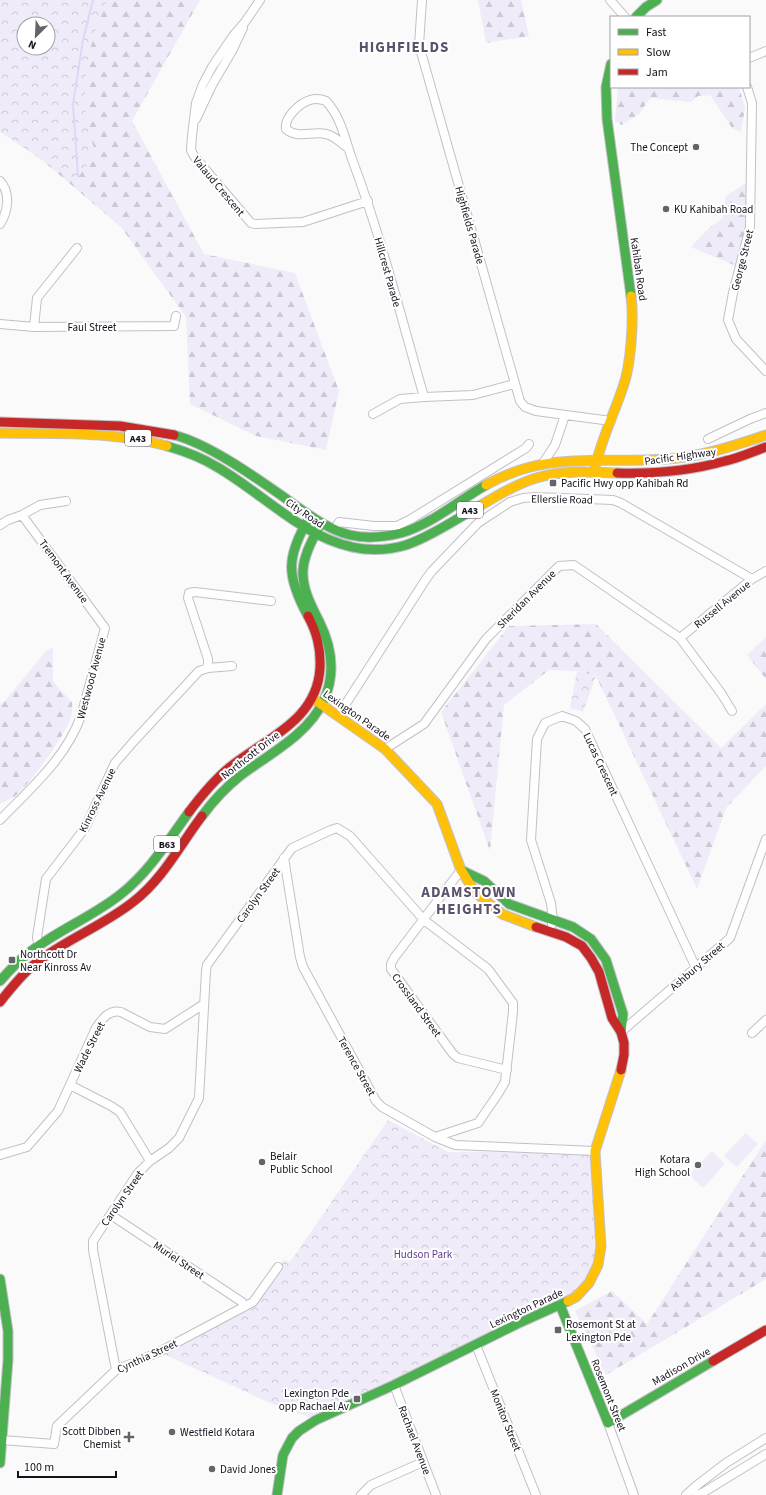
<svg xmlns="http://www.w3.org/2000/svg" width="766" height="1495" font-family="'Source Sans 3',sans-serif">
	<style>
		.forest { fill: url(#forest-firs); fill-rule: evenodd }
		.park { fill: url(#park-crowns); fill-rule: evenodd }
		.pitch { fill: #f0ebf8 }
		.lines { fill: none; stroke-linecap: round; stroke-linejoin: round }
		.stream { stroke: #e2d4fb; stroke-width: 2 }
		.street-casing { stroke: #c2c0c6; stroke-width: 10 }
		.fast-casing { stroke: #c2c0c6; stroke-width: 11 }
		.slow-casing { stroke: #c2c0c6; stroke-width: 11 }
		.jam-casing { stroke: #c2c0c6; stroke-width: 11 }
		.street { stroke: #fefefe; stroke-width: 8 }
		.fast { stroke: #4caf50; stroke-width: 9 }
		.slow { stroke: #ffc107; stroke-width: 9 }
		.jam { stroke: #c62828; stroke-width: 9 }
		.poi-dot { fill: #65636a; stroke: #fff; stroke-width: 1.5 }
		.labels { text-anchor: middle; stroke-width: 4; stroke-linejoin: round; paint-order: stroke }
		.shield { fill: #fff; stroke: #5b5860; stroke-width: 1 }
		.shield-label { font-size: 10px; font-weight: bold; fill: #15111c }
		.poi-label { font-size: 11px; fill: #15111c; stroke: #fff; text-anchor: start }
		.street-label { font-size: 11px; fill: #15111c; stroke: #fff }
		.park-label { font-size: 11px; fill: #634090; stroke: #fff }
		.district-label { font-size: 15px; font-weight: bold; letter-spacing: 1px; fill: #5b516b; stroke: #fff }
	</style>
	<defs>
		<pattern id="forest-firs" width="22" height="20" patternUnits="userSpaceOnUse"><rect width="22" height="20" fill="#f0ebf8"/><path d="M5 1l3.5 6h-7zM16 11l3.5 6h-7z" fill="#cdc8d4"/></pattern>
		<pattern id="park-crowns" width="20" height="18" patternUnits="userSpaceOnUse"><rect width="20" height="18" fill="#f0ebf8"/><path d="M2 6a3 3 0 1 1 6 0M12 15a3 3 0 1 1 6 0" fill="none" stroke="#cdc8d4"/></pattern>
	</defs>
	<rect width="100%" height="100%" fill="#fafafa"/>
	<!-- forest -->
	<path class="forest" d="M0,0H200L132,121L204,254L295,273L339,391L326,450L256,436L190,404L186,317L121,227L49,166L0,119ZM24,24H48V48H24Z
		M478,0H521L529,36L486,43Z
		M618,87H739L745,108L741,132L732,128L710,95L698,96L691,102L650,98L639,114L622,125L615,121Z
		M746,183L749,227L736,266L691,247L709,228L723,218L726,196Z
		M596,624L721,748L766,704V766L726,808L697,889L596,676L577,671L549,670L504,705L490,851L441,712L509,626Z
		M766,637V679L747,655Z
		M53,647V681L63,693L72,702C72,706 73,710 72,714C68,733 29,785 14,797C9,800 4,801 0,804V704L3,703L46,651Z
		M766,1140V1279L606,1375L575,1311L612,1291L647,1324Z"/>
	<!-- park -->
	<path class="park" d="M0,0H107C91,36 82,74 86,114C87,126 92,140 95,153L75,182L0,132ZM24,24H48V48H24Z
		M577,671L596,676L583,712L570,708Z
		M388,1120L448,1152L595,1151L598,1265L576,1297L316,1420L270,1403L159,1352L253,1302L283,1260L290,1262Z"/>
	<!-- pitch -->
	<path class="pitch" d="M746,1133L758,1144L737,1167L724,1156Z
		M712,1151L725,1164L703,1188L689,1175Z"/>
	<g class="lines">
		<!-- stream -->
		<path class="stream" d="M78,176L73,104L83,40L93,0"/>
		<!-- street casing -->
		<g class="street-casing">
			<path id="street" d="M260,0L245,22L233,36L212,67L203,84L196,103L192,136L191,150L194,156L251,223L255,224L303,222L368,201
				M422,0L419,45L520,401L525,407L536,411L611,421
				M610,0L625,17
				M749,58L766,51
				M747,87L752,103L750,227L733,293L728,320L736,339L766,371
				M196,119L212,85L232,51L243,28
				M348,148C341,143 335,136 326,134C313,131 297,139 286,129C284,117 300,103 310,100C316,98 321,99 326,101C341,117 345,139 352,159C381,236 401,317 424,397
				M0,181C11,193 8,212 0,224
				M0,324L34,327L174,326L176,316
				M34,327L37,298L77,248
				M373,414L400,399L424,397L473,395L514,384
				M708,439L750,419L766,413
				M543,463L555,445L565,415
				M0,525L8,520L22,515L40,505L66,501
				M335,529L339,522L374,526H397L411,519L526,448L529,444
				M680,638L752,579L766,571
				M208,668V659L188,598L189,593L195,592L271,601
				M338,716L426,579L432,571L478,523L510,502L523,498L536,497L613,500L621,503L752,579
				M385,749L424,724L486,639L559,566L574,565L680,638L721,693L732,711
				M0,820C31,788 66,758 81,716L105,628L22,515
				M284,858L300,957L303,967L376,1101L382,1107L435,1137L455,1145L595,1151
				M461,870L394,958L391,964V969L453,1054L458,1058L507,1070
				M552,924L553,920L551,903L531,840L537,739L545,723L562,716L576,721L585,729L696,968
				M39,948L37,937L46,879L85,828L115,763L134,741L199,671L208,668L232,666
				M621,1032L730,938L766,839
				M752,1033L766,1020
				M70,1085L111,1106L120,1112L150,1161
				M0,1155L27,1147L58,1111L96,1028C102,1019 109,1009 121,1012L150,1027L165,1029L204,1004
				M111,1215L242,1302L244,1307
				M476,1345L536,1495
				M116,1370L93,1250V1241L138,1173L150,1161L169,1148L179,1138L199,1098L206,971L207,965L292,848L331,830L337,828L350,836L424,920L488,969L513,1003V1012L505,1082L498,1094L478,1123L435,1137
				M394,1385L436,1495
				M608,1423L634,1495
				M2,1440L54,1444L57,1426L116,1370L159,1352L253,1302L278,1267
				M361,1495L371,1485L423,1462
				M686,1495L696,1486L726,1463L766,1438
				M697,1495L704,1492L766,1454"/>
		</g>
		<!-- fast casing -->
		<g class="fast-casing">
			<path id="fast" d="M636,17L646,7L657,0
				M611,64L606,87L607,119L631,296
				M174,435C209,444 255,477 285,498C305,512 326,529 350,535C367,539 385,537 401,533C432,524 458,501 486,485
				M167,446C184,451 201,457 217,467C276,501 330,568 406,545C430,537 451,522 473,510
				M308,616C286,576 286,557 309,518
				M202,816C213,801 225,788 240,776C269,754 308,735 324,700C336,673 332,647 319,621C311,605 302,589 303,570C304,554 313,539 320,525
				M461,870L484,881L509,904L573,927L591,939L606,960L623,1014L621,1032
				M0,981C8,972 16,963 26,955C55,931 91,918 121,894C149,872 168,841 189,812
				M0,1279L8,1331V1360L0,1463
				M560,1305L608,1423L713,1361
				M277,1495L283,1455L292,1438L299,1431L316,1420L394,1385L517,1324L568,1301"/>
		</g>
		<!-- slow casing -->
		<g class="slow-casing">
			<path id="slow" d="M0,433C55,434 113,431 167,446
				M595,468C601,440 614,414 623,387C631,365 634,319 631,296
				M486,485C547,450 600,464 666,459C700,457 734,446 766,435
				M473,510C493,498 514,485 536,478C562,470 590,472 617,473
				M315,700L385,749L437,804L461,870L475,892L502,914L536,927
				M568,1301L576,1297L589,1283L598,1265L601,1246L595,1151L621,1070"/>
		</g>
		<!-- jam casing -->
		<g class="jam-casing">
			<path id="jam" d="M0,422L120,426L174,435
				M617,473C653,474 690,471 725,461C739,458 752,452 766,447
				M189,812C201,796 214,780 230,767C266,738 317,721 320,668C321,648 317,633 308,616
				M536,927L566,937L582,946L591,958L599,972L612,1018L621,1032L624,1043V1055L621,1070
				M0,1002C11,988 23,973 37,962C67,939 104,925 133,902C163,879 180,845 202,816
				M713,1361L766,1330"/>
		</g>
		<!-- street -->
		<use href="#street" class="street"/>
		<!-- fast -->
		<use href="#fast" class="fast"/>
		<!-- slow -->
		<use href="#slow" class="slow"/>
		<!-- jam -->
		<use href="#jam" class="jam"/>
	</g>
	<!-- markers -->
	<g class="poi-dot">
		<circle cx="696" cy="147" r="4"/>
		<circle cx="666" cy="209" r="4"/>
		<rect x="549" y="479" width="8" height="8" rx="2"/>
		<rect x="8" y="956" width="8" height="8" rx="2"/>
		<circle cx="262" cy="1162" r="4"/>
		<circle cx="698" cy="1165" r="4"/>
		<rect x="554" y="1326" width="8" height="8" rx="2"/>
		<rect x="353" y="1395" width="8" height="8" rx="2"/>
		<circle cx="172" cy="1432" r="4"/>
		<path d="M127 1431h4v4h4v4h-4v4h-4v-4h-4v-4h4z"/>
		<circle cx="212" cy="1469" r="4"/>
	</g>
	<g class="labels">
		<!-- shield labels -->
		<g class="shield">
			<rect x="125" y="430" width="26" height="16" rx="3"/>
			<rect x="457" y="502" width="26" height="16" rx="3"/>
			<rect x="154" y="836" width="26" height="16" rx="3"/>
		</g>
		<g class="shield-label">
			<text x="138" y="442">A43</text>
			<text x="470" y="514">A43</text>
			<text x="167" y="848">B63</text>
		</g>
		<!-- poi labels -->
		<g class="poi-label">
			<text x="688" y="151" text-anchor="end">The Concept</text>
			<text x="674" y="213">KU Kahibah Road</text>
			<text x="561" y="487">Pacific Hwy opp Kahibah Rd</text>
			<text x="20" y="958">Northcott Dr<tspan x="20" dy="13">Near Kinross Av</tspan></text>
			<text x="270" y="1160">Belair<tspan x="270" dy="13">Public School</tspan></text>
			<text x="690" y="1163" text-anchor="end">Kotara<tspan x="690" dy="13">High School</tspan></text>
			<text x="566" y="1328">Rosemont St at<tspan x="566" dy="13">Lexington Pde</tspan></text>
			<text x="349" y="1397" text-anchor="end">Lexington Pde<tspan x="349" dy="13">opp Rachael Av</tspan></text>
			<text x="121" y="1435" text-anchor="end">Scott Dibben<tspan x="121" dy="13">Chemist</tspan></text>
			<text x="180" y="1436">Westfield Kotara</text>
			<text x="220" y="1473">David Jones</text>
		</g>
		<!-- street labels -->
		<g class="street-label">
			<text transform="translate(219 186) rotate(50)" y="4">Valaud Crescent</text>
			<text transform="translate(470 225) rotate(74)" y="4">Highfields Parade</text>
			<text transform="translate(742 260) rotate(-76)" y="4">George Street</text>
			<text transform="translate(639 269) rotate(82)" y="4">Kahibah Road</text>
			<text transform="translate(388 272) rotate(74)" y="4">Hillcrest Parade</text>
			<text x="92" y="331">Faul Street</text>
			<text transform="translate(680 456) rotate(-8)" y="4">Pacific Highway</text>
			<text transform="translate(562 499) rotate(1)" y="4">Ellerslie Road</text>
			<text transform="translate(305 513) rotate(34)" y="4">City Road</text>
			<text transform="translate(64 571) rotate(54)" y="4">Tremont Avenue</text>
			<text transform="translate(526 599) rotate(-45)" y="4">Sheridan Avenue</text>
			<text transform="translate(722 604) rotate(-39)" y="4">Russell Avenue</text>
			<text transform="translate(91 678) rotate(-75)" y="4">Westwood Avenue</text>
			<text transform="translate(357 715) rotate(35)" y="4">Lexington Parade</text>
			<text transform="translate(250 755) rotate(-38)" y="4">Northcott Drive</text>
			<text transform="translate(601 764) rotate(65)" y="4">Lucas Crescent</text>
			<text transform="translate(97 800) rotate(-64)" y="4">Kinross Avenue</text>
			<text transform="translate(258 895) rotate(-54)" y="4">Carolyn Street</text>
			<text transform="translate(697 966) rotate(-41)" y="4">Ashbury Street</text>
			<text transform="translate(417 1005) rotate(54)" y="4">Crossland Street</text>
			<text transform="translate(89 1047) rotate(-63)" y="4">Wade Street</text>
			<text transform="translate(357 1066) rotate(61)" y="4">Terence Street</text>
			<text transform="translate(122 1198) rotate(-55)" y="4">Carolyn Street</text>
			<text transform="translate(179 1260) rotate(34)" y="4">Muriel Street</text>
			<text transform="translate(526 1308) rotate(-25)" y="4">Lexington Parade</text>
			<text transform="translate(147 1356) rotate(-25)" y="4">Cynthia Street</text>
			<text transform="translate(681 1366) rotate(-30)" y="4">Madison Drive</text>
			<text transform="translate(609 1395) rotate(68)" y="4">Rosemont Street</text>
			<text transform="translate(506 1420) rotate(68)" y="4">Monitor Street</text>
			<text transform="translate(415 1440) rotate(69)" y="4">Rachael Avenue</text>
		</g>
		<!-- park labels -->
		<g class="park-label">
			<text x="423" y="1258">Hudson Park</text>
		</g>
		<!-- district labels -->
		<g class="district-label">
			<text x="404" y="52">HIGHFIELDS</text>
			<text x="469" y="897">ADAMSTOWN<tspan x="469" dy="17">HEIGHTS</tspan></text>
		</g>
	</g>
	<!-- legend -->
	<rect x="610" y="16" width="140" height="72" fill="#ffffff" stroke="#a1a0a4"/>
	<rect x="618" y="29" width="20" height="6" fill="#4caf50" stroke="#a1a0a4"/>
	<text x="646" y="36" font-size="12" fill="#15111c">Fast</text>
	<rect x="618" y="49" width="20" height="6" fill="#ffc107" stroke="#a1a0a4"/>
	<text x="646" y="56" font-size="12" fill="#15111c">Slow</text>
	<rect x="618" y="69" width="20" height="6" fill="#c62828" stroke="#a1a0a4"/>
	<text x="646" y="76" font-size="12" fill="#15111c">Jam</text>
	<!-- north arrow -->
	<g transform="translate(36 36) rotate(204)"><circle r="19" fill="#ffffff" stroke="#a1a0a4"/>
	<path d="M0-3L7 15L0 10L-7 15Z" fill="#65636a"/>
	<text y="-6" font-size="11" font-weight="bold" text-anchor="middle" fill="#15111c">N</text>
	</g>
	<!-- scale -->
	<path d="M18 1471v6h98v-6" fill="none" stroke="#15111c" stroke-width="2"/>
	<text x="24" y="1471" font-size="12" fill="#15111c" stroke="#ffffff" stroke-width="3" paint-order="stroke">100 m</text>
</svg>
